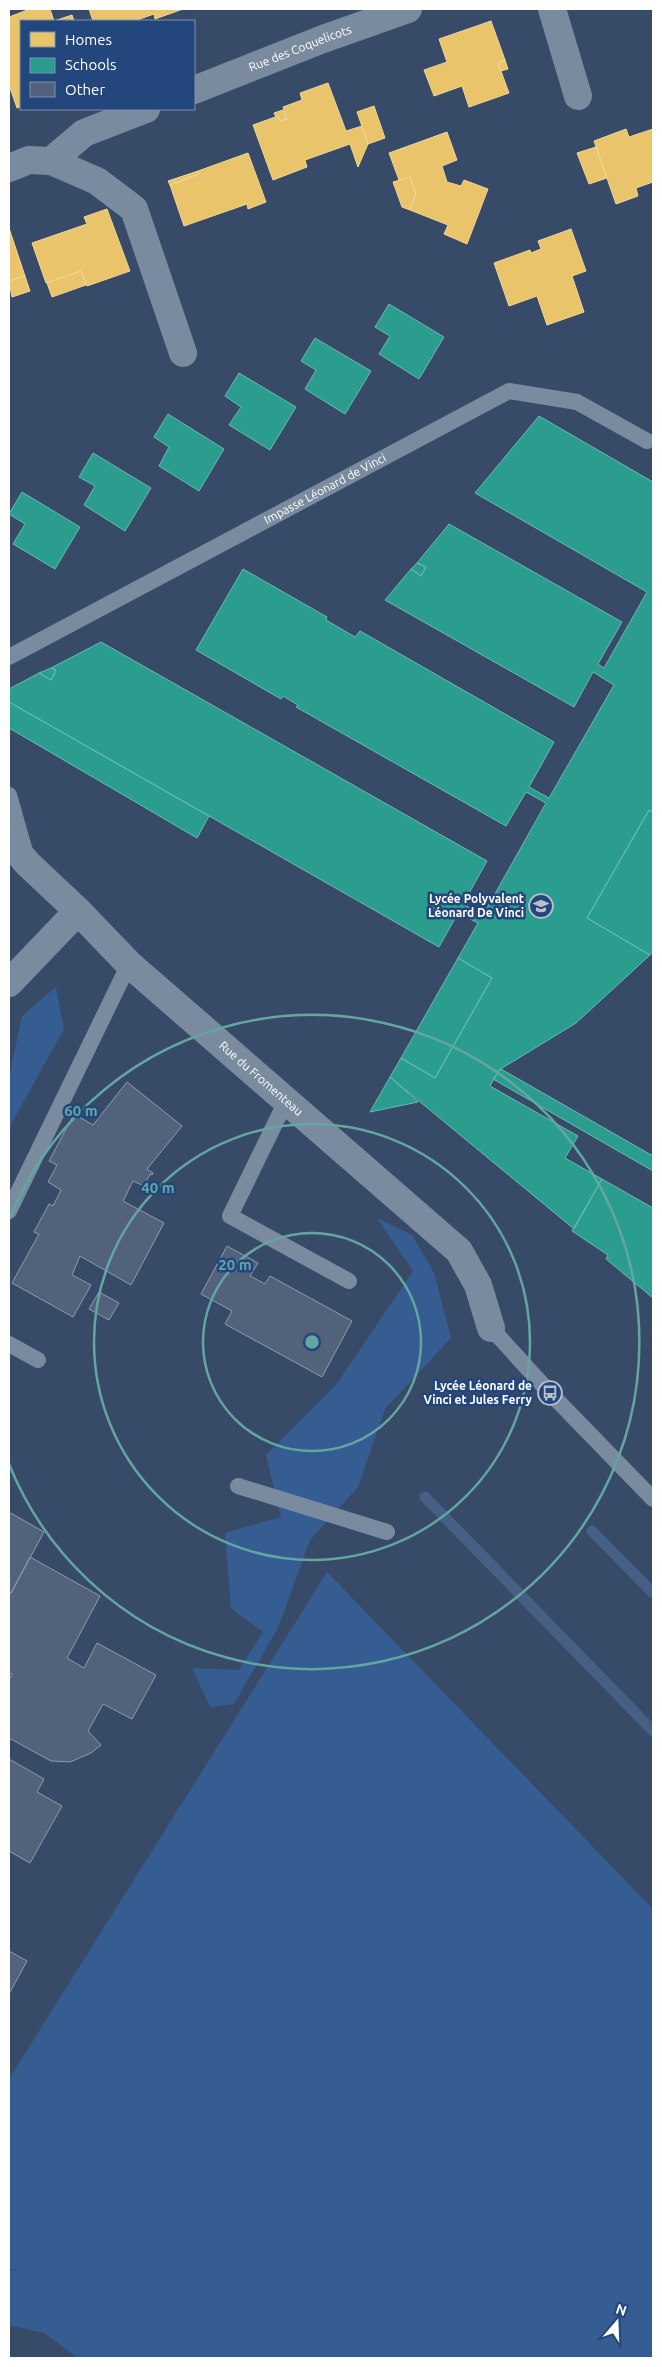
<svg xmlns="http://www.w3.org/2000/svg" width="662" height="2367" font-family="Ubuntu,sans-serif">
	<style>
		.green { fill: #365d92 }
		.homes { fill: #e9c46a; stroke: #f0d697 }
		.schools { fill: #2a9d8f; stroke: #6abab1 }
		.lines { fill: none; stroke-linecap: round; stroke-linejoin: round }
		.stream { stroke: #455f85; stroke-width: 11 }
		.building { fill: #52627a; stroke: #8f9bad }
		.service { stroke: #7b8b9f; stroke-width: 16 }
		.minor { stroke: #7b8b9f; stroke-width: 28 }
		.ring { fill: none; stroke: #63a6a1; stroke-width: 2.5 }
		.labels { text-anchor: middle; stroke-width: 5; stroke-linejoin: round; paint-order: stroke }
		.street-label { font-size: 12px; fill: #fff; stroke: #23477c }
		.poi-label { font-size: 12px; font-weight: bold; fill: #fff; stroke: #23477c; text-anchor: end }
		.centre { fill: #63a6a1; stroke: #23477c; stroke-width: 2.5 }
		.ring-label { font-size: 15px; text-anchor: middle; font-weight: bold; fill: #63a6a1; stroke: #23477c; stroke-width: 5; stroke-linejoin: round; paint-order: stroke }
	</style>
	<rect width="100%" height="100%" fill="#374b68"/>
	<!-- green -->
	<path class="green" d="M56,987L64,1029L9,1128V1077L22,1016Z
		M377,1218L412,1235L434,1273L451,1338L385,1409L358,1487L310,1540L278,1628L234,1704L210,1707L192,1668L239,1670L263,1632L231,1608L225,1533L281,1517L266,1455L336,1385L413,1271Z
		M327,1572L653,1909V2358H78L44,2333L9,2325V2270L17,2271L9,2267V2079Z"/>
	<!-- homes -->
	<path class="homes" d="M30,9H50L54,21L72,15L74,21H21V107L17,108L9,85V17Z
		M89,9H183L155,19L154,14L134,21H93Z
		M491,21L505,60L498,63L509,93L469,107L462,86L434,96L424,70L447,62L439,39Z
		M505,60L508,69L501,71L498,63Z
		M328,83L346,131L362,126L368,144L358,167L350,144L305,160L307,167L273,180L253,125L278,116L280,121L287,119L283,107L302,100L300,93Z
		M374,106L385,138L368,144L357,112Z
		M283,110L287,119L280,121L278,116L276,117L274,113Z
		M626,129L629,137L653,129V182L636,188L638,196L616,204L594,141Z
		M447,132L457,160L442,166L447,182L461,186L464,180L488,189L467,244L444,234L448,225L410,210L416,194L410,177L399,180L389,153Z
		M596,147L607,178L589,184L577,153Z
		M248,153L266,202L248,209L247,204L184,226L170,185L199,174L198,171Z
		M198,171L199,174L170,185L168,181Z
		M410,177L416,194L410,210L402,207L393,182Z
		M107,209L130,271L87,286L81,271L46,283L32,243L87,224L84,217Z
		M9,228L25,276L9,281Z
		M571,229L586,271L572,276L584,312L547,325L537,296L509,306L494,263L530,250L531,253L541,249L538,241Z
		M81,271L86,285L52,297L47,283Z
		M25,276L30,291L12,297L9,281Z"/>
	<!-- schools -->
	<path class="schools" d="M389,304L444,337L419,379L379,354L390,336L375,327Z
		M315,338L371,371L345,414L305,389L316,370L301,361Z
		M239,373L296,407L270,450L229,425L241,407L225,396Z
		M168,414L224,449L199,491L159,466L169,447L154,437Z
		M539,416L653,482V812L649,810L587,918L650,955L576,1023L499,1070L490,1086L578,1136L565,1158L602,1179L574,1229L390,1077L401,1058L435,1078L492,978L458,958L478,923L458,913L439,947L9,702V689L39,673L51,680L56,670L51,668L101,642L487,861L463,904L483,915L546,803L526,792L506,826L296,707L298,705L283,696L281,699L196,650L243,569L327,617L326,620L355,637L360,631L554,742L529,787L549,798L614,685L593,672L574,707L385,600L411,569L421,576L426,567L417,563L449,524L622,622L598,664L604,668L647,592L475,493Z
		M93,453L151,488L125,531L84,505L95,486L79,477Z
		M22,492L80,527L55,569L13,544L25,524L9,514Z
		M417,563L426,567L421,576L411,569Z
		M51,668L56,670L51,680L39,673Z
		M9,702L209,816L197,838L9,728Z
		M649,810L653,812V951L650,955L587,918Z
		M458,958L492,978L435,1078L401,1058Z
		M501,1069L653,1156V1171L493,1079Z
		M390,1077L418,1102L370,1112Z
		M602,1179L653,1208V1298L606,1259L608,1255L572,1231Z"/>
	<g class="lines">
		<!-- stream -->
		<path class="stream" d="M425,1497L653,1731
			M592,1531L653,1593"/>
	</g>
	<!-- building -->
	<path class="building" d="M127,1082L182,1126L147,1169L153,1173L152,1175L150,1174L144,1186L133,1181L123,1201L164,1223L131,1285L80,1256L72,1275L91,1285L73,1317L12,1283L39,1234L34,1232L49,1204L53,1206L61,1190L48,1182L57,1165L49,1161L74,1114L93,1125Z
		M227,1246L258,1263L250,1276L265,1284L270,1276L352,1321L322,1377L225,1324L232,1311L201,1294Z
		M99,1292L119,1303L109,1320L89,1309Z
		M9,1512L44,1532L11,1593L9,1592Z
		M30,1557L100,1596L67,1658L84,1668L97,1643L156,1675L132,1719L103,1704L88,1731L101,1745L91,1753L70,1762L51,1761L9,1738V1680L12,1674L9,1673V1592L11,1593Z
		M9,1759L44,1779L37,1792L62,1806L30,1863L9,1851Z
		M9,1951L27,1961L9,1994Z"/>
	<g class="lines">
		<!-- service -->
		<g class="service">
			<path id="s1" d="M9,657L509,391L577,402L647,441"/>
			<path d="M9,795L26,855"/>
			<path d="M286,1101L230,1216L349,1281"/>
			<path d="M9,1211L129,964"/>
			<path d="M491,1328L550,1393L653,1499"/>
			<path d="M9,1344L38,1360"/>
			<path d="M238,1486L387,1532"/>
		</g>
		<!-- minor -->
		<g class="minor">
			<path d="M552,9L578,96"/>
			<path id="s2" d="M194,90L323,39L408,9"/>
			<path d="M51,161L97,181L134,209L183,353"/>
			<path d="M9,168L29,160L51,161L84,133L146,109"/>
			<path id="s3" d="M9,842L28,864L78,911L129,964L459,1251L478,1285L491,1328"/>
			<path d="M9,983L78,911"/>
		</g>
	</g>
	<!-- distance rings -->
	<g class="ring">
		<circle cx="312" cy="1342" r="109"/>
		<circle cx="312" cy="1342" r="218"/>
		<path d="M9 1220A327 327 0 1 1 9 1464"/>
	</g>
	<!-- icons -->
	<defs>
		<g id="school-ring" transform="scale(1.25)"><circle r="9.5" fill="#23477c" stroke="#b9c0ca" stroke-width="1.5"/><path d="M0-5L7-2L0 1L-7-2ZM-4 1L0 2.5L4 1V4Q0 6-4 4Z" fill="#b9c0ca"/></g>
		<g id="bus-ring" transform="scale(1.25)"><circle r="9.5" fill="#23477c" stroke="#b9c0ca" stroke-width="1.5"/><path d="M-5-6H5V4H4V6H2V4H-2V6H-4V4H-5ZM-3.5-4V0h7V-4ZM-3.5 1.2v1.5H-2V1.2ZM2 1.2v1.5H3.5V1.2Z" fill="#b9c0ca"/></g>
	</defs>
	<g fill-rule="evenodd">
		<use href="#school-ring" x="541" y="906"/>
		<use href="#bus-ring" x="550" y="1393"/>
	</g>
	<g class="labels">
		<!-- street labels -->
		<g class="street-label">
			<text dy="4" stroke="none"><textPath href="#s2" startOffset="114">Rue des Coquelicots</textPath></text>
			<text dy="4" stroke="none"><textPath href="#s1" startOffset="358">Impasse Léonard de Vinci</textPath></text>
			<text dy="4" stroke="none"><textPath href="#s3" startOffset="346">Rue du Fromenteau</textPath></text>
		</g>
		<!-- poi labels -->
		<g class="poi-label">
			<text x="524" y="903">Lycée Polyvalent<tspan x="524" dy="14">Léonard De Vinci</tspan></text>
			<text x="532" y="1390">Lycée Léonard de<tspan x="532" dy="14">Vinci et Jules Ferry</tspan></text>
		</g>
	</g>
	<circle cx="312" cy="1342" r="8" class="centre"/>
	<g class="ring-label">
		<text x="81" y="1116">60 m</text>
		<text x="158" y="1193">40 m</text>
		<text x="235" y="1270">20 m</text>
	</g>
	<!-- border -->
	<rect width="662" height="2367" fill="none" stroke="#ffffff" stroke-width="20"/>
	<!-- legend -->
	<rect x="20" y="20" width="175" height="90" fill="#23477c" stroke="#7b91b0"/>
	<rect x="30" y="32" width="25" height="15" fill="#e9c46a" stroke="#7b91b0"/>
	<text x="65" y="45" font-size="15" fill="#ffffff">Homes</text>
	<rect x="30" y="58" width="25" height="15" fill="#2a9d8f" stroke="#7b91b0"/>
	<text x="65" y="70" font-size="15" fill="#ffffff">Schools</text>
	<rect x="30" y="82" width="25" height="15" fill="#52627a" stroke="#7b91b0"/>
	<text x="65" y="95" font-size="15" fill="#ffffff">Other</text>
	<!-- north arrow -->
	<g transform="translate(617 2322) rotate(19)" stroke="#23477c" stroke-width="4" paint-order="stroke">
	<path d="M0-4L9 19L0 12L-9 19Z" fill="#ffffff"/>
	<text y="-8" font-size="14" font-weight="bold" text-anchor="middle" fill="#ffffff">N</text>
	</g>
</svg>
